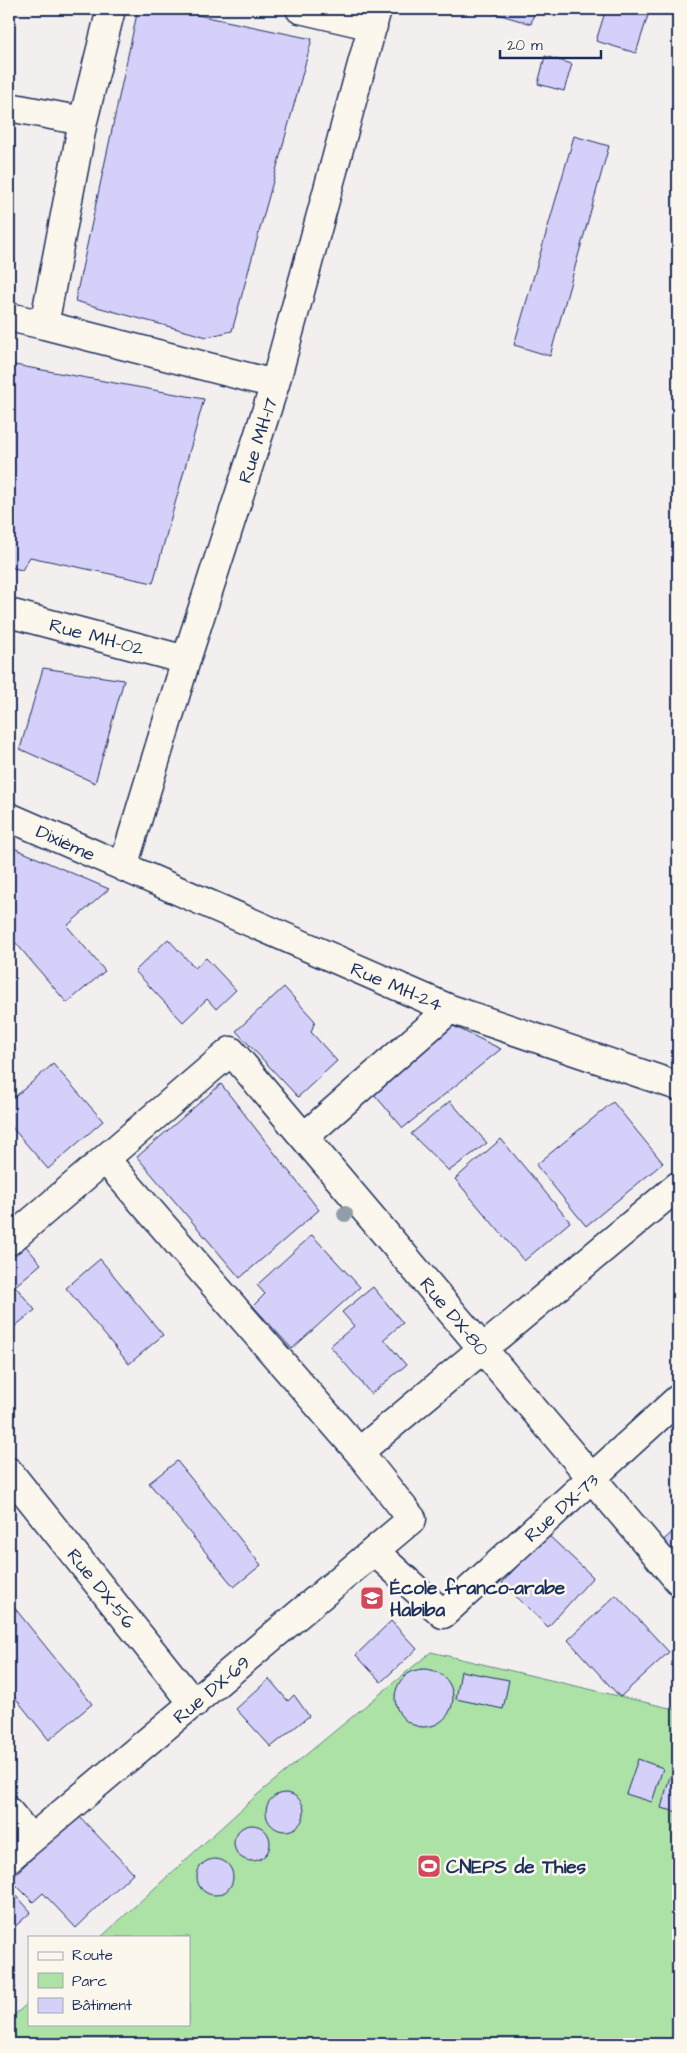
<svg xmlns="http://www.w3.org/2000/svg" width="687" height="2053" font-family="'Architects Daughter',sans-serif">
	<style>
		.green { fill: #ace2a5; stroke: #648882 }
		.building { fill: #d4d0f9; stroke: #1b2f5e }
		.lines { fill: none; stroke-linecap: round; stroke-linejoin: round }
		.minor-casing { stroke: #1b2f5e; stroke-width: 31 }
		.minor { stroke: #fbf7ec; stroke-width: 28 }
		.tree { fill: #909ea9 }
		.labels { text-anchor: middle; stroke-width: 5; stroke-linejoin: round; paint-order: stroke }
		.street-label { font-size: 19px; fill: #1b2f5e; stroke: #fbf7ec }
		.poi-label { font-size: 19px; font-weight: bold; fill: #1b2f5e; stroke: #fbf7ec; text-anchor: start }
	</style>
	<rect width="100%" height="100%" fill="#f3efef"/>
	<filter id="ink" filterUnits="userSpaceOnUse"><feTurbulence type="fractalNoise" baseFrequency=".02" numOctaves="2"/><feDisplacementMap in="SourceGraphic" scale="10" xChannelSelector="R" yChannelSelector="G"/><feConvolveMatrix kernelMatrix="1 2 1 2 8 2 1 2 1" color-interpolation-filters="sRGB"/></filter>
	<g filter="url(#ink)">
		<!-- green -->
		<path class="green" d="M431,1652L678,1710V2044H9V2020L29,2002V2024H189V1937H101L257,1795Z"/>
		<!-- building -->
		<path class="building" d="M138,9H169L312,39L232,331L207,337L75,301Z
			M495,9H535L531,24L494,13Z
			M606,9H650L636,53L596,41Z
			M545,56L572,64L564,91L538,84Z
			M574,136L609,146L550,356L514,345Z
			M9,364L204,399L153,583L30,557L22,570L9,567Z
			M43,668L124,680L95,783L20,749Z
			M9,846L109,889L67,926L105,971L67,1003L9,935Z
			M168,939L195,968L206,958L236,990L216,1009L207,999L183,1022L135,971Z
			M284,987L315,1021L311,1032L337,1061L298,1097L236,1031Z
			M451,1025L501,1049L403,1128L372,1092Z
			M53,1064L103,1121L48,1169L9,1124V1102Z
			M221,1084L319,1210L240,1278L137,1157Z
			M450,1101L487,1143L449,1171L411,1134Z
			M613,1102L663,1163L586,1226L536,1165Z
			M501,1139L570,1222L524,1261L455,1179Z
			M312,1235L360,1287L292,1349L253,1306L265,1294L257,1285Z
			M19,1238L41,1264L15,1286L35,1310L9,1331V1246Z
			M100,1259L163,1335L129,1364L66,1288Z
			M373,1287L403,1323L384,1339L406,1365L371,1394L330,1346L354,1326L342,1312Z
			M177,1461L261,1565L234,1587L149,1483Z
			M678,1527V1575L655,1548Z
			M546,1533L593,1577L548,1627L502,1583Z
			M616,1595L669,1652L620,1697L568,1640Z
			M9,1601L92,1704L49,1740L9,1690Z
			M391,1621L417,1649L381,1682L356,1655Z
			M395 1698a29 29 0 1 1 58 0a29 29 0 1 1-58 0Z
			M461,1671L509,1680L503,1709L456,1699Z
			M269,1679L288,1701L294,1695L309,1716L271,1747L236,1709Z
			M638,1759L663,1768L652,1802L626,1794Z
			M670,1776L678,1778V1812L661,1808Z
			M266 1812a19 19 0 1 1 38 0a19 19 0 1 1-38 0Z
			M78,1815L133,1873L76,1928L43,1893L33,1902L10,1879Z
			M234 1843a18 18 0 1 1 36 0a18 18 0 1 1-36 0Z
			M197 1877a18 18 0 1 1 36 0a18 18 0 1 1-36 0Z
			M9,1887L31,1912L9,1932Z
			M9,1980L16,1987L9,1995Z"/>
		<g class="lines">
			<!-- minor casing -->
			<g class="minor-casing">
				<path id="minor" d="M300,9L373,26
					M9,107L83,121
					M9,317L44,325L275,384
					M44,325L83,121L111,9
					M9,613L186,660
					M9,817L450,1009L678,1086
					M123,867L186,660L275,384L377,9
					M304,1137L450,1009
					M9,1241L231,1051L678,1580
					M359,1452L678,1186
					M9,1472L194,1704
					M374,1551L443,1614L678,1399
					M9,1812L31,1839
					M9,1858L412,1519L359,1452L105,1159"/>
			</g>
			<!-- minor -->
			<use href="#minor" class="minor"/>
		</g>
		<!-- trees -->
		<circle class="tree" cx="345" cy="1214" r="8"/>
	</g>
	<!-- icons -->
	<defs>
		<g id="school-square" transform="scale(1.25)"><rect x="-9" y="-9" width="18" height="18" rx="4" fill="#d1495b" stroke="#fbf7ec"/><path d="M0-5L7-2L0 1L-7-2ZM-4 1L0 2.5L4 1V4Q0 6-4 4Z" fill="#fff"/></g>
		<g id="stadium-square" transform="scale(1.25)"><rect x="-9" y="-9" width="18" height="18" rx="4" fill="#d1495b" stroke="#fbf7ec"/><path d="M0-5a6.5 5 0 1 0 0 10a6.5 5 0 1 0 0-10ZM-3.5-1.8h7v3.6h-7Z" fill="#fff"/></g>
	</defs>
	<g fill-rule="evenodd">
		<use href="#school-square" x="372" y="1598"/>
		<use href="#stadium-square" x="429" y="1866"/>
	</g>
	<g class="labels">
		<!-- street labels -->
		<g class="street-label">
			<text transform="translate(257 440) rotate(-72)" y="7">Rue MH-17</text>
			<text transform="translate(97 636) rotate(15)" y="7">Rue MH-02</text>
			<text transform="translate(66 842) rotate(24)" y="7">Dixième</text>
			<text transform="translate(397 986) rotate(23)" y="7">Rue MH-24</text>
			<text transform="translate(455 1316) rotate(50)" y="7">Rue DX-80</text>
			<text transform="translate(561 1507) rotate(-42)" y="7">Rue DX-73</text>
			<text transform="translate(102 1588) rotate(51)" y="7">Rue DX-56</text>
			<text transform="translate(211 1689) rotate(-40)" y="7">Rue DX-69</text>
		</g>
		<!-- poi labels -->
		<g class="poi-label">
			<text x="390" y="1594">École franco-arabe<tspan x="390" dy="22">Habiba</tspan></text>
			<text x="446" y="1873">CNEPS de Thies</text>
		</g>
	</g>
	<!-- margin -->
	<rect width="687" height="2053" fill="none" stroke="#fbf7ec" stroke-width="30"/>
	<rect x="15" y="15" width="657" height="2023" fill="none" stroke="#1b2f5e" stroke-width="2" filter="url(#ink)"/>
	<!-- legend -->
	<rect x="28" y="1936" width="162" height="90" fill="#fbf7ec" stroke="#a1a7b3"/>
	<rect x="38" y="1952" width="25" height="8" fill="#fbf7ec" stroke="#a1a7b3"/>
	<text x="72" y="1960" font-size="15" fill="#1b2f5e">Route</text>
	<rect x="38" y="1973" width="25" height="15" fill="#ace2a5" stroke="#a1a7b3"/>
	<text x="72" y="1986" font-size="15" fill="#1b2f5e">Parc</text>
	<rect x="38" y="1998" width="25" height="15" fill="#d4d0f9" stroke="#a1a7b3"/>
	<text x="72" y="2010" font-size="15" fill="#1b2f5e">Bâtiment</text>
	<!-- scale -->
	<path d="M500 50v8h101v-8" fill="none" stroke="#1b2f5e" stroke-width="2.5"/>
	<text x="507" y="50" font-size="15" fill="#1b2f5e" stroke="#fbf7ec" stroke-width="4" paint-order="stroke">20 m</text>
</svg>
